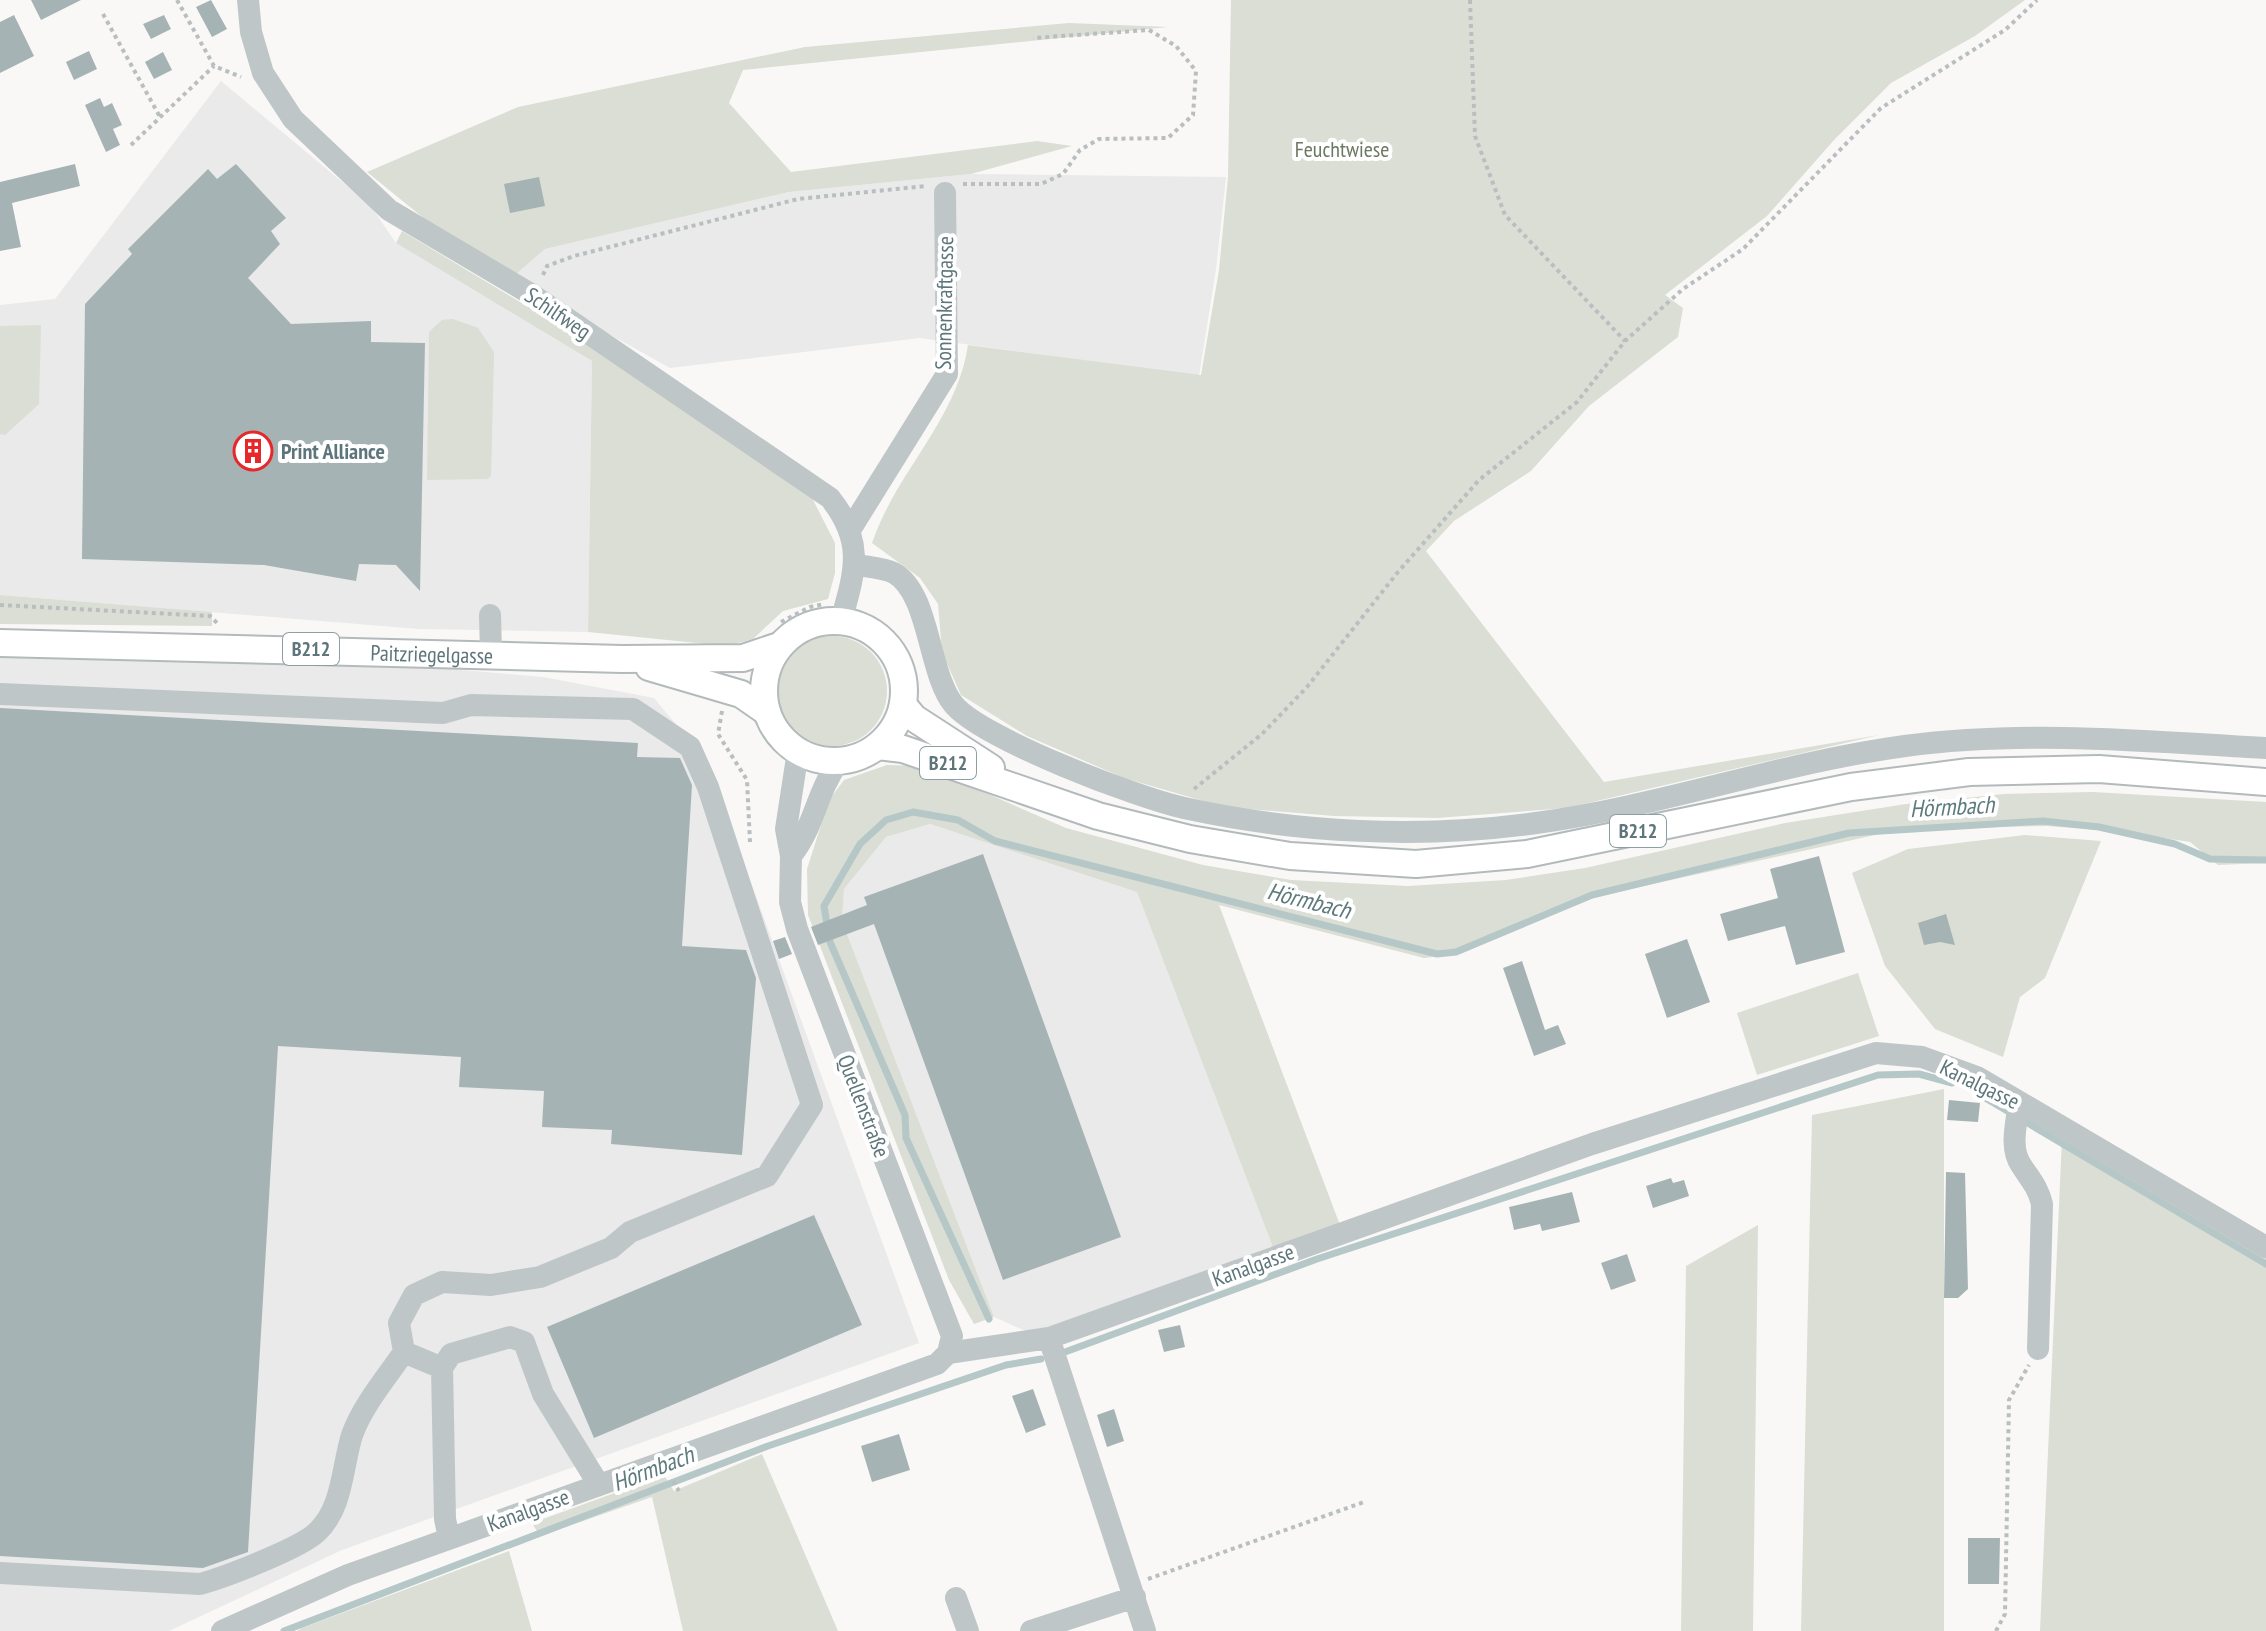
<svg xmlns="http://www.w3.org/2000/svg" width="2266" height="1631" font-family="'PT Sans Narrow',sans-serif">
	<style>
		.built { fill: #e9eae9 }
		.green { fill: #daded5 }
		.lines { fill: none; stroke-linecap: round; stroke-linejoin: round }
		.stream { stroke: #b5c7c7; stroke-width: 7 }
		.building { fill: #a6b3b5 }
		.major-casing { stroke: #b3babc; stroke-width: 30 }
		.path { stroke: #b9bfc0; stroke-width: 4; stroke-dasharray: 4 4; stroke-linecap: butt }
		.minor { stroke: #bfc6c8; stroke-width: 22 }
		.major { stroke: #fff; stroke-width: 26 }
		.labels { text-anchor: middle; stroke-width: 8; stroke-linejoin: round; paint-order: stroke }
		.shield { fill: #fff; stroke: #8e9fa3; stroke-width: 2 }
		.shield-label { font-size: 20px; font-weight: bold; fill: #5e767b }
		.park-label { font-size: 22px; fill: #6c7962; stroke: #fff }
		.street-label { font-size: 22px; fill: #5e767b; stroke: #fff }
		.poi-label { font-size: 22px; font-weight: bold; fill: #5e767b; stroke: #fff; text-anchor: start }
		.water-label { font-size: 24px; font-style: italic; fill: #5e7b7c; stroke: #fff }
	</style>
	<rect width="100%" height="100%" fill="#f9f8f6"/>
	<!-- built -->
	<path class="built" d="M221,81L370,205L396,243L592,361L588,632L419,629L0,595V305L55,299Z
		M971,174L1226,177L1216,269L1199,376L920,338L670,368L600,329L515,275L545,249L789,192Z
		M0,657L428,667L543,677L654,698L689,740L738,847L919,1343L342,1550L169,1631H0Z
		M930,824L1137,892L1274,1250L1030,1333L994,1317L842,921L844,889L886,837Z"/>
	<!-- green -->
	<path class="green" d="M1231,0H2025L1975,36L1891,83L1834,140L1767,216L1665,295L1683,308L1678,337L1589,406L1531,471L1454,521L1426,551L1604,782L1879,735L1567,808L1437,818L1334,816L1224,807L1124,778L1027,736L961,695L942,652L938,604L920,578L872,543C896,472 957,420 968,345L1201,375L1219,270L1228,177Z
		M1069,23L1168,27L743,70L729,103L791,172L1037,141L1072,146L971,174L789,192L545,249L515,275L453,242L367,172L518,107L805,47Z
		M402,231L656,384L807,488L835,543V573L828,599L783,611L753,639L727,646L588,632L592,361L396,243Z
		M453,319L478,328L494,352L491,476L487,479L427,480L429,332L442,320Z
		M41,325L39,404L5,435L0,434V326Z
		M0,595L212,612V626L0,624Z
		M777 691a55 55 0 1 1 110 0a55 55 0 1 1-110 0Z
		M887,765L924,766L1066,828L1203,865L1291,880L1408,886L1506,880L1585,868L1785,823L1906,804L2004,794L2093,792L2266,802V863L2218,865L2190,842L2124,832L2047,826L1902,829L1594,897L1459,954L1424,958L1219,905L1340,1225L1274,1250L1137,892L930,824L886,837L844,889L842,921L994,1317L974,1324L949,1280L808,915L807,869L829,800L844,780Z
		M2025,835L2101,841L2045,978L2020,997L2003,1057L1935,1029L1885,966L1852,873L1908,849Z
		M1858,973L1879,1036L1757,1075L1737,1013Z
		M1944,1089V1631H1801L1812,1115Z
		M2063,1116L2266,1237V1631H2040Z
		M1758,1225L1753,1631H1681L1686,1266Z
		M762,1454L838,1631H683L652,1497L540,1536L532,1523L664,1475L674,1491Z
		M509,1551L532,1631H297L302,1628Z"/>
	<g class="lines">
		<!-- stream -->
		<path class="stream" d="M1982,1096L2266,1264
			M989,1319L906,1138L905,1115L830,942L824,906L860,844L886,820L913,812L958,820L995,841L1437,954L1456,952L1592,895L1849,833L2043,821L2099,827L2175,844L2210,859L2266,860
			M1065,1352L1317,1259L1878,1075L1919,1074L1952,1083
			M284,1631L768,1446L1006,1365L1041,1359"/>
	</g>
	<!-- building -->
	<path class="building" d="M31,0H81L41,20Z
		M211,0L227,29L212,37L196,7Z
		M14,15L34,56L0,73V22Z
		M164,15L171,29L151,39L143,24Z
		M89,51L97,69L74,80L66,62Z
		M163,52L172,70L154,79L145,62Z
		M100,98L104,107L112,103L122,125L113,129L120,145L106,152L85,105Z
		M75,164L80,186L12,203L21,247L0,251V182Z
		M236,164L286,218L271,231L280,244L248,278L291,324L371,321V342L425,343L420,591L396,565L359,564L356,581L264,565L82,559L85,304L132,254L128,249L208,169L217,179Z
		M539,177L545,206L510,213L504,184Z
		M0,708L638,743L637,757L680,758L692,785L682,946L746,950L756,978L742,1155L611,1144L612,1130L542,1127L544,1091L459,1087L461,1057L278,1046L248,1552L203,1568L0,1556Z
		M983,854L1121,1237L1003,1280L874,924L818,945L811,927L867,905L864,897Z
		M1819,856L1845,952L1796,965L1785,926L1728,941L1720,914L1778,898L1770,869Z
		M1946,914L1955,945L1940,942L1924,945L1918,923Z
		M785,937L792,954L779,959L773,941Z
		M1687,939L1710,1002L1667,1018L1645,954Z
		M1522,961L1545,1030L1558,1025L1566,1044L1534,1056L1503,968Z
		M1949,1100L1980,1103L1978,1122L1947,1120Z
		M1946,1172L1965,1173L1968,1289L1958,1298H1944Z
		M1671,1178L1673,1183L1684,1180L1689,1196L1653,1208L1646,1186Z
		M1572,1192L1580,1222L1542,1231L1540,1224L1514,1230L1509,1207Z
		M814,1215L862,1325L594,1438L547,1327Z
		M1627,1254L1636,1281L1611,1290L1601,1263Z
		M1180,1325L1185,1347L1164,1352L1158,1330Z
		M1033,1389L1046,1425L1026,1433L1012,1396Z
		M1114,1409L1124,1441L1107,1447L1097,1415Z
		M899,1434L910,1470L872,1482L861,1446Z
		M1968,1538H2000L1999,1584H1968Z"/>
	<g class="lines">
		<!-- major casing -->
		<g class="major-casing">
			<g id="major">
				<circle cx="834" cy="691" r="70"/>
				<path id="s1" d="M0,643L622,659L743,658L779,646"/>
				<path d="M649,667L741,694L767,712"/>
				<path d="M903,705L914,718L991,768"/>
				<path d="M878,746L903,749L1098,816L1190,839L1290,856L1416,864L1527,854L1851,787L1969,772L2099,769L2266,782"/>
			</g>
		</g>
		<!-- path -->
		<path class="path" d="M177,0L214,66L241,77
			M1470,0L1475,136L1505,215L1625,341
			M103,14L160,117
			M131,145L214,66
			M963,184H1041L1063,174L1080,150L1099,139L1168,138L1193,115L1196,71L1176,46L1149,30L1033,38
			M543,275L547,266L574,256L798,199L926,186
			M0,605L210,616L218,624
			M781,622L810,607L824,604
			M722,711L718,734L747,780L750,842
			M1194,789L1262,734L1307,687L1398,572L1479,480L1577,402L1625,341L1683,289L1743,249L1881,108L2005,30L2037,0
			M673,1481L679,1491
			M1148,1579L1364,1502
			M1996,1631L2005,1614L2009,1400L2029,1365"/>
		<!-- minor -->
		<path class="minor" d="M248,0L251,32L263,73L293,119L389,210L534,296L830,498C865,542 855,571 841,621
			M850,530L947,374L945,193
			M857,565C868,567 884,568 894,573C930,593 928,674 954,705C983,739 1138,798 1184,808C1298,833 1421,839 1536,823C1661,806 1780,763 1905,746C2025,730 2146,741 2266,748
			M490,615L491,653
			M0,694L443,713L471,705L633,709L690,747L708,787L812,1105L767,1176L630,1232L611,1248L540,1277L491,1285L442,1282L414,1295L399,1323L404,1352L442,1368
			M798,751L786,829L791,856L790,902L797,929L952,1336L948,1353
			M791,856C815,826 815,795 839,761
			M2019,1102C2017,1122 2009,1147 2021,1165C2030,1179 2038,1187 2042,1204L2038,1349
			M1049,1338L1145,1631
			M449,1538L445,1519L442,1368L451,1354L510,1337L524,1342L543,1394L599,1485
			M0,1573L200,1584C225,1577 301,1548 317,1532C343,1508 342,1467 352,1435C363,1405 386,1378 404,1352
			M956,1598L968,1631
			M222,1631L348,1575L937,1364L948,1353L1049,1338L1592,1144L1876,1053L1922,1057L1977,1077L2266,1247
			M1031,1631L1135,1597"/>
		<!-- major -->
		<use href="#major" class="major"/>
	</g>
	<!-- icons -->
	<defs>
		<g id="building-ring" transform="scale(2)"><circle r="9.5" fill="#fff" stroke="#e6282a" stroke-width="1.5"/><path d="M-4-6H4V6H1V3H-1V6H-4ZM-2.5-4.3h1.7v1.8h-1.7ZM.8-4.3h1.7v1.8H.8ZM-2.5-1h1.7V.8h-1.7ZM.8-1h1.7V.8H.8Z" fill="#e6282a"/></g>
	</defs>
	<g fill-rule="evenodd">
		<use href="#building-ring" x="253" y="451"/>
	</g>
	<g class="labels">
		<!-- shield labels -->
		<g class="shield">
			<rect x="283" y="633" width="56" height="32" rx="6"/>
			<rect x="920" y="747" width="56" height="32" rx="6"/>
			<rect x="1610" y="815" width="56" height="32" rx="6"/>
		</g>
		<g class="shield-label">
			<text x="311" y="656">B212</text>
			<text x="948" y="770">B212</text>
			<text x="1638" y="838">B212</text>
		</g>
		<!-- park labels -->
		<g class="park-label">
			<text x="1342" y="157">Feuchtwiese</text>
		</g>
		<!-- street labels -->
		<g class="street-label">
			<text transform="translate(944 303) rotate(-89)" y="8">Sonnenkraftgasse</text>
			<text transform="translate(558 313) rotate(34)" y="8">Schilfweg</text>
			<text dy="8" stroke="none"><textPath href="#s1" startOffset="432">Paitzriegelgasse</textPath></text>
			<text transform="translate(1980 1084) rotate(26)" y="8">Kanalgasse</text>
			<text transform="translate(864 1106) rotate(69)" y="8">Quellenstraße</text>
			<text transform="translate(1253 1265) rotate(-20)" y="8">Kanalgasse</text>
			<text transform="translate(528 1510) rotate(-20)" y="8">Kanalgasse</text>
		</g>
		<!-- poi labels -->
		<g class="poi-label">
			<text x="281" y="459">Print Alliance</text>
		</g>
		<!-- water labels -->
		<g class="water-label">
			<text transform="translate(1952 807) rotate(-3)" y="8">Hörmbach</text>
			<text transform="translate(1309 901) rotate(14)" y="8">Hörmbach</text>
			<text transform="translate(653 1469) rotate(-21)" y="8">Hörmbach</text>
		</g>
	</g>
</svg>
